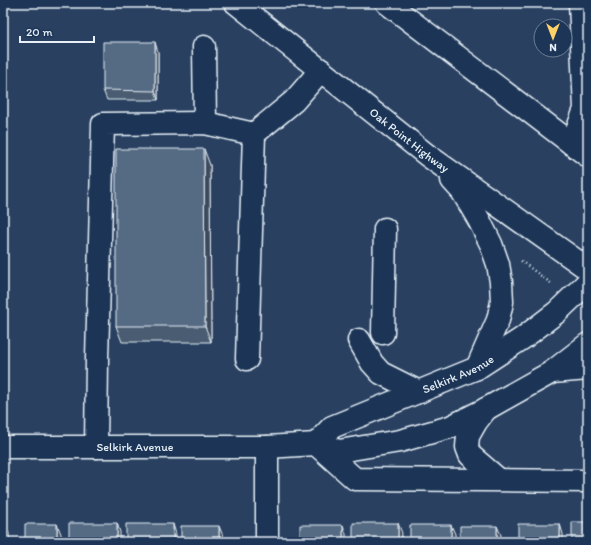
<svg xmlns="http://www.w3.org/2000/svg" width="591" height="545" font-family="Itim,sans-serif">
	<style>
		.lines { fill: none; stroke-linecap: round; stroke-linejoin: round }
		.minor-casing { stroke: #e8f1f8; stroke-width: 25 }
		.major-casing { stroke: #e8f1f8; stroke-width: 25 }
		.path { stroke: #e8f1f8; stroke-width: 2.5; stroke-dasharray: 1 3; stroke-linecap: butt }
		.minor { stroke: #1d3557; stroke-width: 22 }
		.major { stroke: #1d3557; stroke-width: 22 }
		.wall { fill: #495b71; stroke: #e8f1f8 }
		.shaded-wall { fill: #3c4a5c; stroke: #e8f1f8 }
		.building { fill: #556a83; stroke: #e8f1f8 }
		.labels { text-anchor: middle; stroke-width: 3.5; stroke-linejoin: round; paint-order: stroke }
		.street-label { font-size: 12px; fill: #e8f1f8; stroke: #1d3557 }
	</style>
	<rect width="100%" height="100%" fill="#294061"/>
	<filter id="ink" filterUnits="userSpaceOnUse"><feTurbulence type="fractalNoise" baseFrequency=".025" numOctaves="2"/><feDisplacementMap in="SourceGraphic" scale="8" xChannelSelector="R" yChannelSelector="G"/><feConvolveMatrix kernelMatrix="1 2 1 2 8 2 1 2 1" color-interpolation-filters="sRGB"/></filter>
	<g filter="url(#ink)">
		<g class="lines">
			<!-- minor casing -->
			<g class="minor-casing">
				<g id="minor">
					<path d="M204,47L205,123"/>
					<path d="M572,144L585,109L580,3"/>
					<path d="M383,333L385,229"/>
					<path d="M359,340L372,363L381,373L419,392"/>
					<path d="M247,359L254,134L294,101L321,70"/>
					<path d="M486,409L476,422L468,436L467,447L470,455L498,479"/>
					<path id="s1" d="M316,444L332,427L477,368L523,338L557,312L588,282"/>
					<path d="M318,446L355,479L588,481"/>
					<path id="s2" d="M3,447H267L316,444L339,451L400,441L450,427L486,409L552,372L588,344"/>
					<path d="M96,447L97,359L103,124L205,123L254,134"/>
					<path d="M267,447V542"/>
				</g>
			</g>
			<!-- major casing -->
			<g class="major-casing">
				<g id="major">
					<path id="s3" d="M236,3L427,155L588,269"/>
					<path d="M387,3L588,156"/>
					<path d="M452,180L462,191L479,220L491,244L498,264L501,282L502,302L498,320L477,368"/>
					<path d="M552,372L588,369"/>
				</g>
			</g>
			<!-- path -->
			<path class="path" d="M521,261L552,284"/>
			<!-- minor -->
			<use href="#minor" class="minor"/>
			<!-- major -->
			<use href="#major" class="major"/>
		</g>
		<!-- wall -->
		<path class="wall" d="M158,52V100H107L103,90Z
			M210,165L211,342H122L116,326Z"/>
		<!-- shaded-wall -->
		<path class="shaded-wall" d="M155,42L158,52V100L155,91Z
			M204,149L210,165L211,342L205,326Z
			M117,523L120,532V542H117Z
			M398,523L402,533L401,542H398Z
			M6,524L9,534V542H6Z
			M57,524L61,534V542H57Z
			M173,524L176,534V542H173Z
			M560,524L563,534V542H560Z
			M343,525L346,534V542H343Z
			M451,525L455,534V542H451Z
			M219,526L223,536V542H219Z
			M497,526L501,535V542H497Z"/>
		<!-- building -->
		<path class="building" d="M103,42H155V91L103,90Z
			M116,149H204L205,326H116Z
			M572,522H588V542H572Z
			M69,523H117V542H69Z
			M353,523H398V542H353Z
			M3,524H6V542H3Z
			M25,524H57V542H25Z
			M126,524H173V542H126Z
			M518,524H560V542H518Z
			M300,525H343V542H300Z
			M410,525H451V542H410Z
			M181,526H219V542H181Z
			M460,526H497V542H460Z"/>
	</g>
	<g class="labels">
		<!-- street labels -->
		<g class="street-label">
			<text dy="4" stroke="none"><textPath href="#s3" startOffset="221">Oak Point Highway</textPath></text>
			<text dy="4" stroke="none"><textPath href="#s1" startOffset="160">Selkirk Avenue</textPath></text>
			<text dy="4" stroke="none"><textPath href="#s2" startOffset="132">Selkirk Avenue</textPath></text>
		</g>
	</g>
	<!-- margin -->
	<rect width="591" height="545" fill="none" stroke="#1d3557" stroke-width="16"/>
	<rect x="8" y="8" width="575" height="529" fill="none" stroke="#e8f1f8" stroke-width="1.5" filter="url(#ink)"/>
	<!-- north arrow -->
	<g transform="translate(553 38) rotate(180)"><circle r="19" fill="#1d3557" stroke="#6e8097"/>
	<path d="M0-3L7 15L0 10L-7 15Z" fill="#ffd166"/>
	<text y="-6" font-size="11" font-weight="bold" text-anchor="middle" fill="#e8f1f8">N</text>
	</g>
	<!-- scale -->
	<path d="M20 36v6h74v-6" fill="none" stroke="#e8f1f8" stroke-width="2"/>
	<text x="26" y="36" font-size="12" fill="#e8f1f8" stroke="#1d3557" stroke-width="3" paint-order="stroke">20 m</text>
</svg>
